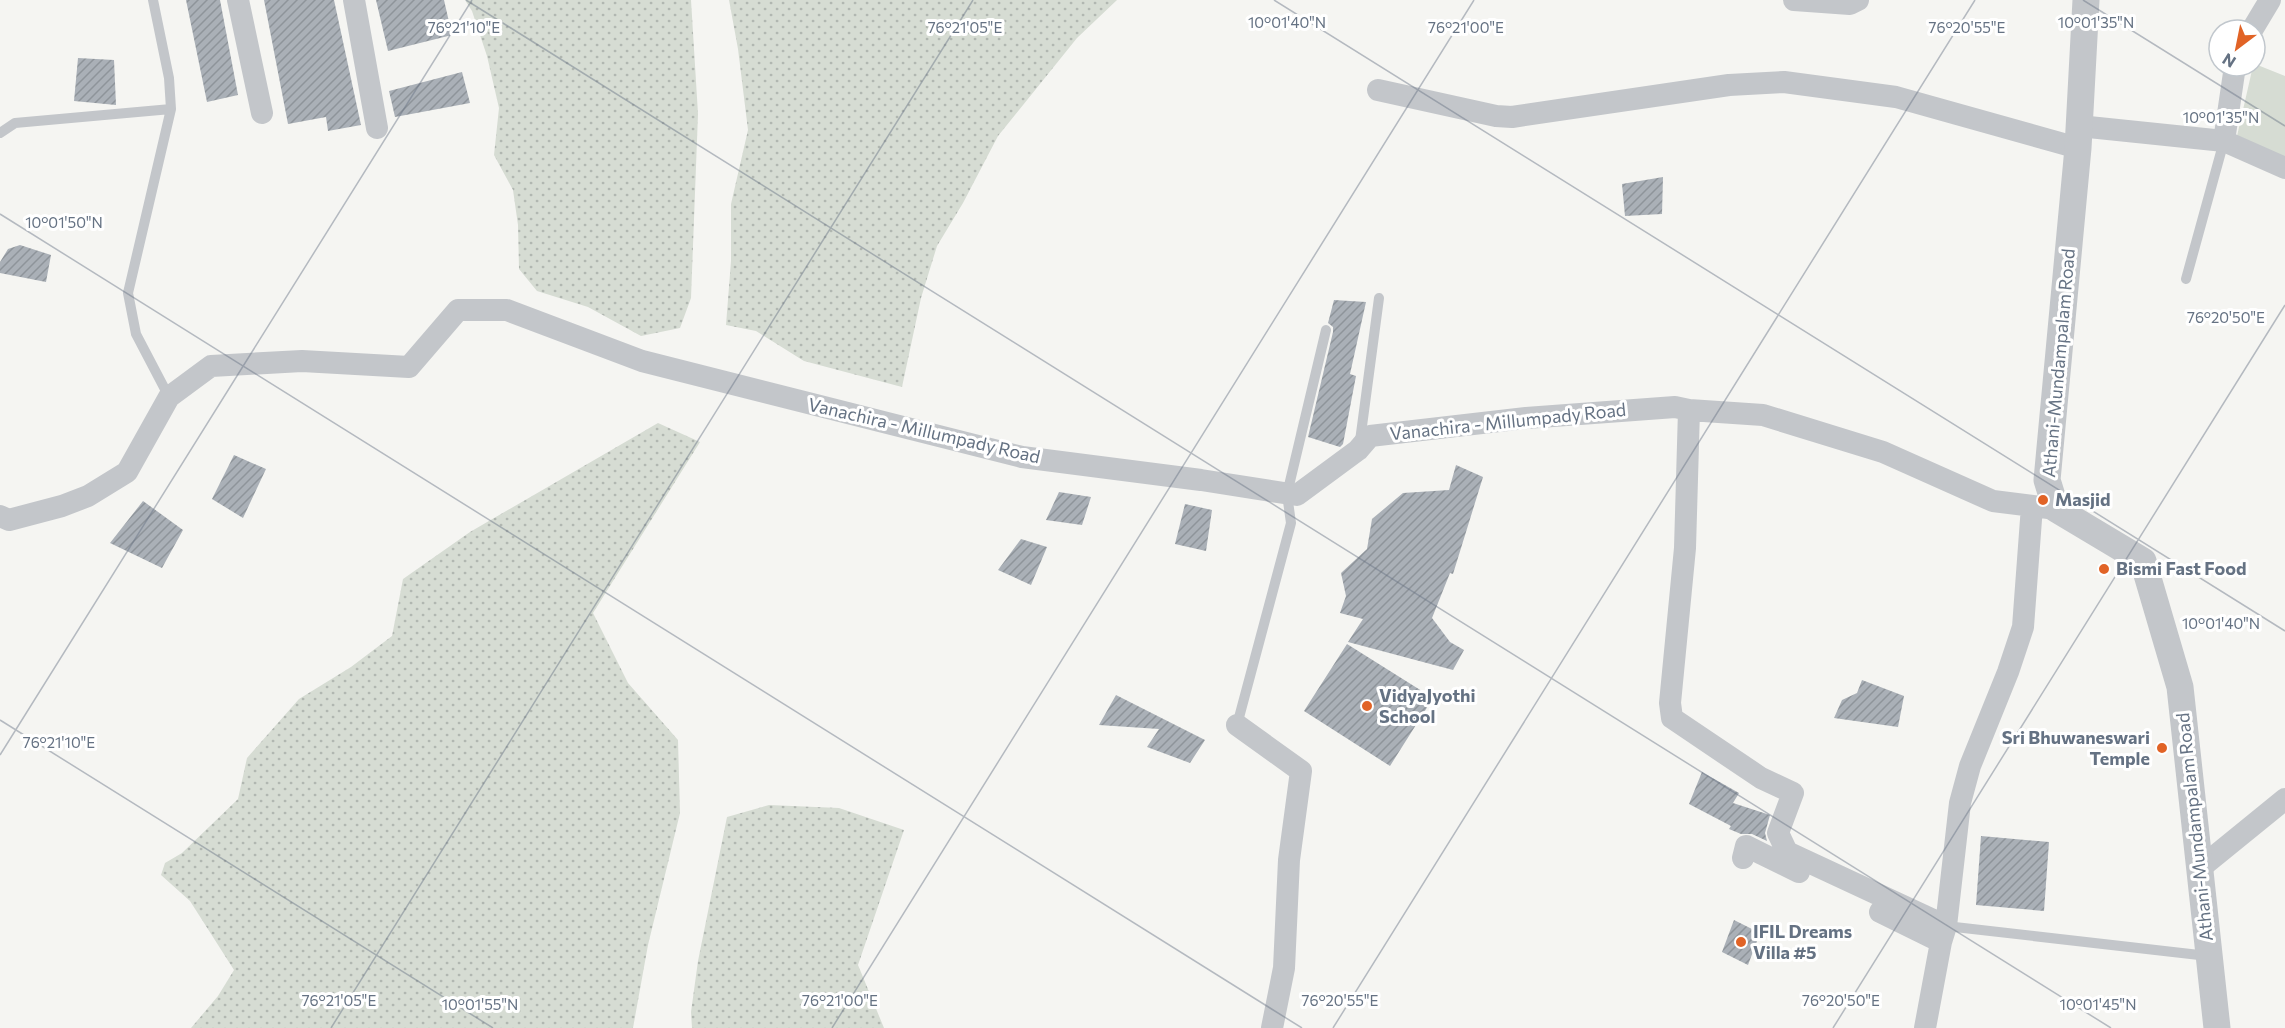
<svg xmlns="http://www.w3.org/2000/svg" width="2285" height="1028" font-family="Commissioner,sans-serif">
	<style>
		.grass { fill: url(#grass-dots) }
		.park { fill: #d6dcd3 }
		.building { fill: url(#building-hatch) }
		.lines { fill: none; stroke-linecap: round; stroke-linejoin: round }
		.service { stroke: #c3c6ca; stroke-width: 10 }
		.minor { stroke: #c3c6ca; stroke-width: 22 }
		.tertiary { stroke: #c3c6ca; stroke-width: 27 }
		.ticks { fill: none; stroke: #657283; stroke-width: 1.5; stroke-opacity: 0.45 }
		.poi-dot { fill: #e16326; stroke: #fff; stroke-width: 2 }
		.labels { text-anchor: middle; stroke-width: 6; stroke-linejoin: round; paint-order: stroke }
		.street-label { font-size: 18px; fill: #657283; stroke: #fff }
		.poi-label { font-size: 18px; font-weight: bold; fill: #657283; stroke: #fff; text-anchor: start }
		.ticks-label { font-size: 15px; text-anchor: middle; fill: #657283; stroke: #fff; stroke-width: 6; stroke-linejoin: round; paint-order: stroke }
	</style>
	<defs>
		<pattern id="grass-dots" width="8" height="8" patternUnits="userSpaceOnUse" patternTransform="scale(1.5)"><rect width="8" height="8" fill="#d6dcd3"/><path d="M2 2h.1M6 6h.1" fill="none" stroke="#b1b7b1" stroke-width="1.8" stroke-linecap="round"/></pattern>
		<pattern id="building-hatch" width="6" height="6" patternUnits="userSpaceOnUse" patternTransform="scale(1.5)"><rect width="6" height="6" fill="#aab0b7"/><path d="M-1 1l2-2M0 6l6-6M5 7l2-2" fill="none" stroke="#8e949a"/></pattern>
	</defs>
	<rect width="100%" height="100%" fill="#f5f5f2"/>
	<!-- grass -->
	<path class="grass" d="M465,0H691L698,114L691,298L680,328L641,336L588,307L537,291L519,269L518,225L513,190L494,155L499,108L487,56L472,11Z
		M729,0H1117L1077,38L998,136L963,203L937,246L921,298L902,387L804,361L756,331L726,325L731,261V204L748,130L738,49Z
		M658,423L700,442L593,613L628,683L678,740L680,813L648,945L633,1028H191L218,996L234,970L190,901L161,875L165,863L182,853L238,799L247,758L299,699L351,667L392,636L403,579L470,532Z
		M769,805L839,808L904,830L858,965L884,1028H692L691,1012L698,961L727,817Z"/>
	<!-- park -->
	<path class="park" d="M2255,64L2285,76V161L2237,136L2253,66H2255Z"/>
	<!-- building -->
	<path class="building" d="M186,0H220L238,95L207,102Z
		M264,0H334L361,125L328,131L326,117L288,124Z
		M376,0H444L452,35L388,51Z
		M78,58L114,60L116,105L74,101Z
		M462,72L470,103L395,117L389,91Z
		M1663,177L1662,214L1625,216L1622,184Z
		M20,245L51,255L46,282L0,273V262L8,249Z
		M1334,300L1366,302L1350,374L1356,376L1343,444L1340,447L1308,437L1333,332V327L1328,323Z
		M234,455L266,469L243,518L212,499Z
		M1456,465L1483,477L1453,574L1450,573L1432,618L1450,642L1464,650L1453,670L1348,642L1363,619L1340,613L1346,596L1341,573L1367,549L1372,519L1403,493L1449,490Z
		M1059,492L1091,497L1082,525L1046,520Z
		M143,501L183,530L162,568L110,543Z
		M1185,504L1212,510L1206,551L1175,544Z
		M1021,539L1047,547L1031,585L998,570Z
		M1347,644L1433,698L1390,766L1304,711Z
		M1862,680L1904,696L1898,727L1834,718L1842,700L1857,693Z
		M1116,695L1205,740L1190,763L1147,747L1159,729L1099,725Z
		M1702,772L1739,793L1733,803L1770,815L1765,833L1767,841L1752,834H1741L1729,829L1731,826L1689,804Z
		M1981,836L2049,842L2044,911L1976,905Z
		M1734,920L1760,933L1748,965L1722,952Z"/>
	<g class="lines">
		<!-- service -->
		<path class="service" d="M153,0L169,78L171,109L128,293L136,334L169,397
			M0,133L15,123L171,109
			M2186,279L2224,141
			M1360,441L1379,298
			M1237,725L1291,523L1287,494L1326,330
			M1946,926L2208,956"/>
		<!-- minor -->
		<path class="minor" d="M238,0L262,113
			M354,0L377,128
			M1794,0L1850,4L1858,0
			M2252,30L2270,0
			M1378,90L1496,116L1512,117L1729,85L1784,82L1896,97L2078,148
			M2079,126L2224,141L2285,168
			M2224,141L2235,66
			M1689,410L1685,548L1670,703L1672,718L1761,778L1793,793L1778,833L1787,852L1946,926
			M0,516L9,520L62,506L88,496L127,472L169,397L211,366L302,361L409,367L458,310H507L642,361L1022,457L1201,480L1297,495L1358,450L1370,436L1526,418L1675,407L1689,410L1763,415L1883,452L1993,501L2056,509
			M1237,725L1301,771L1289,860L1284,968L1272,1028
			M1743,858L1746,846L1799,872
			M2199,869L2285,799
			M1880,912L1941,942
			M1925,1028L1941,942L1946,926L1960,803L1970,766L2008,672L2023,627L2032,506"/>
		<!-- tertiary -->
		<path class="tertiary" d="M2086,0L2078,148L2047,480L2056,509L2143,561L2180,687L2217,1028"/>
	</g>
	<!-- ticks -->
	<path class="ticks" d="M466,0L2111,1028M1274,0L2285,631M2083,0L2285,126M0,214L1302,1028M0,720L493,1028M0,755L472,0M331,1028L973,0M832,1028L1474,0M1333,1028L1975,0M1833,1028L2285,305"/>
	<!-- markers -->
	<g class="poi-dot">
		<circle cx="2043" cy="500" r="6"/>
		<circle cx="2104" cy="569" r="6"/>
		<circle cx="1367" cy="706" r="6"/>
		<circle cx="2162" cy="748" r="6"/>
		<circle cx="1741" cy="942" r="6"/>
	</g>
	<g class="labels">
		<!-- street labels -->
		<g class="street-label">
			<text transform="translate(2059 363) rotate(-85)" y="6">Athani-Mundampalam Road</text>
			<text transform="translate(1508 422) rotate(-6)" y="6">Vanachira - Millumpady Road</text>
			<text transform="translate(924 431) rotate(13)" y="6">Vanachira - Millumpady Road</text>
			<text transform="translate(2195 827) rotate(-96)" y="6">Athani-Mundampalam Road</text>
		</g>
		<!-- poi labels -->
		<g class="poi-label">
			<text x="2055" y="506">Masjid</text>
			<text x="2116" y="575">Bismi Fast Food</text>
			<text x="1379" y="702">VidyaJyothi<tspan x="1379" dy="21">School</tspan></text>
			<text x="2150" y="744" text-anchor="end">Sri Bhuwaneswari<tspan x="2150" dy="21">Temple</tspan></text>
			<text x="1753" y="938">IFIL Dreams<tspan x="1753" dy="21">Villa #5</tspan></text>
		</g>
	</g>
	<g class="ticks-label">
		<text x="1287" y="28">10°01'40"N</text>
		<text x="2096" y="28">10°01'35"N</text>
		<text x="464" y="33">76°21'10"E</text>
		<text x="965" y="33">76°21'05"E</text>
		<text x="1466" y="33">76°21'00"E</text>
		<text x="1967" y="33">76°20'55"E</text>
		<text x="2221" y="123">10°01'35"N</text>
		<text x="64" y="228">10°01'50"N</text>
		<text x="2226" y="323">76°20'50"E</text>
		<text x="2221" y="629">10°01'40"N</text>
		<text x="59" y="748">76°21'10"E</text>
		<text x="339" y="1006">76°21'05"E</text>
		<text x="840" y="1006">76°21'00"E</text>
		<text x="1340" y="1006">76°20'55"E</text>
		<text x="1841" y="1006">76°20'50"E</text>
		<text x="480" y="1010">10°01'55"N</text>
		<text x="2098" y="1010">10°01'45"N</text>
	</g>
	<!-- north arrow -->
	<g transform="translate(2237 48) rotate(212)"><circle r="28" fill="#ffffff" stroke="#c1c7cd" stroke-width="1.5"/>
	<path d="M0-4.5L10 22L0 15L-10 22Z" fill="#e16326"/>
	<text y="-9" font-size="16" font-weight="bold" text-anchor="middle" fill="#657283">N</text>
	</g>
</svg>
